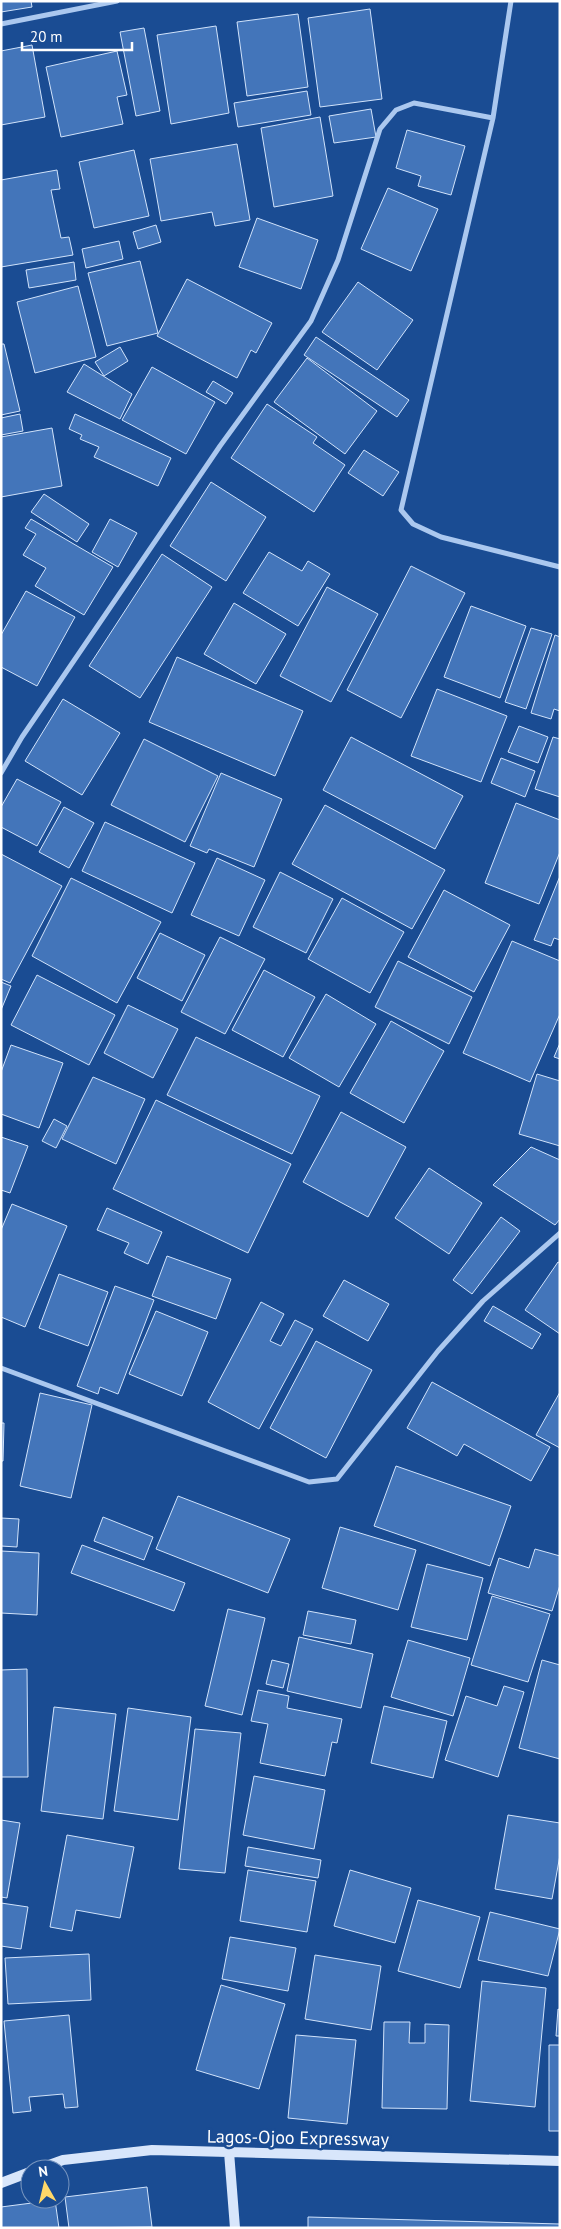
<svg xmlns="http://www.w3.org/2000/svg" width="561" height="2229" font-family="'PT Sans',sans-serif">
	<style>
		.building { fill: #4375ba; stroke: #d1e3fb }
		.lines { fill: none; stroke-linecap: round; stroke-linejoin: round }
		.street { stroke: #abc8ef; stroke-width: 5 }
		.secondary { stroke: #d8e6fb; stroke-width: 10 }
		.labels { text-anchor: middle; stroke-width: 5; stroke-linejoin: round; paint-order: stroke }
		.street-label { font-size: 18px; fill: #fff; stroke: #1a4c93 }
	</style>
	<rect width="100%" height="100%" fill="#1a4c93"/>
	<!-- building -->
	<path class="building" d="M1,1H31L32,7L1,12Z
		M370,9L382,99L320,107L308,18Z
		M298,14L308,87L247,96L237,22Z
		M216,26L229,113L171,124L157,35Z
		M144,28L160,111L136,116L120,32Z
		M32,45L45,117L1,125V51Z
		M117,51L127,95L117,97L123,124L61,137L46,67Z
		M307,91L311,115L238,127L234,103Z
		M371,109L376,137L334,143L329,116Z
		M320,117L333,196L274,207L261,128Z
		M407,130L465,146L451,195L418,186L421,176L396,168Z
		M237,144L250,220L215,226L212,212L161,221L150,159Z
		M134,150L149,216L94,228L79,162Z
		M57,170L60,189L51,190L61,238L69,237L73,255L1,267V180Z
		M388,188L438,209L411,271L361,249Z
		M257,218L318,240L301,289L239,267Z
		M156,225L161,242L138,249L133,232Z
		M119,241L123,259L86,268L82,249Z
		M140,261L158,333L107,346L88,273Z
		M74,262L76,280L29,288L26,270Z
		M187,279L272,323L256,353L251,350L237,378L157,336Z
		M358,282L413,320L377,370L322,332Z
		M78,286L96,357L35,373L17,302Z
		M316,337L409,400L397,417L304,355Z
		M1,344H4L20,411L1,415Z
		M120,347L128,361L104,376L95,362Z
		M307,358L377,411L345,454L274,402Z
		M84,364L132,394L120,419L67,392Z
		M152,367L215,402L186,454L122,420Z
		M213,381L233,393L226,404L206,392Z
		M267,404L317,437L313,443L345,465L314,512L231,458Z
		M20,414L23,431L1,435V418Z
		M75,414L171,458L158,486L94,457L99,447L80,439L82,435L69,429Z
		M52,428L62,486L1,497V437Z
		M364,450L399,472L383,496L348,473Z
		M211,482L266,517L226,581L170,546Z
		M44,494L89,524L77,542L31,512Z
		M31,519L113,567L84,615L35,586L46,568L23,555L36,534L25,528Z
		M110,519L137,533L118,567L92,552Z
		M269,552L302,571L308,561L330,574L298,626L243,593Z
		M162,554L212,587L140,698L89,666Z
		M411,566L465,593L401,718L347,690Z
		M327,587L378,614L331,702L280,676Z
		M26,591L75,617L37,686L1,667V635Z
		M234,603L286,634L256,684L204,654Z
		M471,606L526,626L500,698L444,677Z
		M531,628L552,634L526,709L505,702Z
		M555,635L560,637V711L554,709L551,719L531,713Z
		M177,657L303,711L275,776L149,722Z
		M437,689L507,716L481,782L411,756Z
		M63,699L120,733L82,795L25,761Z
		M519,726L548,737L538,763L508,752Z
		M351,737L463,796L435,849L323,790Z
		M553,737L560,739V797L535,789Z
		M144,739L218,776L185,842L111,805Z
		M501,758L535,771L525,797L491,783Z
		M221,773L282,799L254,867L209,849L207,853L190,846Z
		M17,779L61,802L37,846L1,827V807Z
		M516,803L560,820V852L539,904L485,883Z
		M325,805L445,870L412,929L292,864Z
		M64,807L94,823L69,868L39,852Z
		M105,822L195,863L172,913L82,871Z
		M1,854L62,886L10,983L1,979Z
		M217,858L265,880L239,936L191,915Z
		M280,872L333,899L306,953L253,927Z
		M560,876V940L554,938L551,946L534,940Z
		M71,878L161,922L117,1003L32,956Z
		M444,890L510,925L474,992L408,957Z
		M342,898L404,932L370,993L308,959Z
		M160,933L205,955L182,1001L137,978Z
		M220,937L265,959L225,1034L181,1012Z
		M512,941L560,961V1014L530,1082L463,1053Z
		M398,961L472,997L449,1044L375,1007Z
		M264,970L315,997L283,1057L232,1030Z
		M37,975L115,1015L89,1065L11,1025Z
		M1,982L11,986L1,1010Z
		M326,994L376,1024L339,1087L289,1058Z
		M128,1005L178,1029L153,1078L104,1053Z
		M391,1021L444,1051L404,1123L350,1093Z
		M196,1037L320,1096L292,1154L167,1095Z
		M560,1043V1059L554,1057Z
		M11,1045L63,1063L39,1128L1,1114V1072Z
		M537,1074L560,1081V1146L519,1134Z
		M93,1077L145,1099L116,1164L62,1139Z
		M156,1100L291,1164L248,1253L113,1189Z
		M341,1112L406,1147L368,1217L303,1182Z
		M54,1119L67,1126L56,1148L42,1141Z
		M1,1137L28,1146L10,1193L1,1190Z
		M531,1147L560,1160V1219L555,1225L493,1185Z
		M429,1168L482,1203L449,1254L395,1218Z
		M12,1204L67,1226L25,1327L1,1317V1230Z
		M107,1208L162,1232L148,1264L124,1253L129,1243L97,1230Z
		M501,1217L520,1231L472,1294L453,1280Z
		M167,1256L231,1279L216,1319L152,1296Z
		M558,1262L560,1263V1334L525,1310Z
		M59,1274L108,1292L88,1346L39,1328Z
		M344,1280L389,1304L368,1341L323,1316Z
		M115,1286L154,1300L118,1394L100,1387L98,1394L77,1386Z
		M261,1302L284,1314L270,1341L281,1346L295,1320L313,1329L259,1429L208,1402Z
		M493,1306L541,1334L532,1349L484,1321Z
		M156,1311L208,1332L182,1396L129,1374Z
		M316,1341L372,1370L326,1458L270,1428Z
		M432,1382L550,1447L531,1481L464,1444L457,1456L407,1428Z
		M560,1392V1448L536,1435Z
		M40,1393L92,1405L71,1498L20,1486Z
		M1,1423H4L3,1461H1Z
		M396,1466L511,1506L490,1566L374,1526Z
		M178,1496L290,1539L268,1593L156,1549Z
		M103,1517L153,1537L144,1560L94,1541Z
		M1,1518L19,1519L17,1547L1,1546Z
		M340,1527L416,1550L398,1610L322,1588Z
		M82,1545L185,1583L174,1611L71,1573Z
		M535,1549L560,1556V1585L552,1611L488,1593L499,1558L529,1568Z
		M1,1551L39,1553L37,1615L1,1613Z
		M427,1564L483,1578L467,1640L411,1627Z
		M492,1596L550,1614L528,1682L471,1665Z
		M228,1609L265,1618L242,1715L205,1706Z
		M308,1611L356,1620L351,1644L303,1635Z
		M299,1637L373,1654L361,1708L287,1691Z
		M408,1640L470,1658L453,1716L391,1697Z
		M272,1660L289,1664L283,1688L266,1684Z
		M542,1660L560,1665V1759L519,1748Z
		M27,1669L28,1777H1V1670Z
		M504,1686L524,1692L498,1777L445,1760L466,1696L497,1706Z
		M258,1690L289,1696L287,1708L342,1719L337,1743L332,1742L325,1776L260,1763L268,1724L251,1721Z
		M384,1706L447,1721L433,1778L371,1763Z
		M54,1707L116,1714L103,1819L41,1811Z
		M128,1708L191,1717L178,1820L114,1811Z
		M195,1729L241,1733L225,1873L179,1869Z
		M254,1776L325,1790L314,1849L243,1835Z
		M508,1815L560,1823V1855L552,1899L495,1889Z
		M1,1820L20,1823L7,1898L1,1897Z
		M67,1835L134,1847L120,1918L76,1910L72,1931L50,1927Z
		M248,1847L321,1860L318,1878L245,1866Z
		M248,1870L316,1881L307,1932L240,1921Z
		M350,1870L411,1888L395,1943L334,1926Z
		M418,1900L480,1917L460,1988L398,1971Z
		M1,1903L28,1907L21,1949L1,1946Z
		M490,1912L560,1929L548,1976L478,1960Z
		M230,1937L296,1948L288,1991L222,1979Z
		M89,1954L91,2000L8,2004L5,1958Z
		M315,1955L381,1966L371,2030L305,2019Z
		M482,1981L546,1988L535,2107L470,2101Z
		M221,1985L285,2004L259,2089L196,2070Z
		M558,2009L560,2010V2036H556Z
		M69,2015L78,2107L65,2108L63,2094L29,2097L31,2111L13,2113L4,2021Z
		M384,2022H410L409,2043H425V2024L449,2025L447,2109L382,2108Z
		M296,2035L356,2040L347,2124L288,2118Z
		M549,2045H560V2131H549Z
		M147,2187L152,2227L69,2228L65,2197Z
		M55,2200L59,2228H1V2207Z
		M308,2217L560,2224V2228H308Z"/>
	<g class="lines">
		<!-- street -->
		<path class="street" d="M511,1L493,118L401,510L413,524L441,537L560,567
			M1,24L117,1
			M1,773L22,737L220,446L311,321L338,260L380,129L396,110L414,103L493,118
			M1,1368L309,1482L337,1479L438,1351L483,1301L560,1233"/>
		<!-- secondary -->
		<path class="secondary" d="M229,2152L235,2228
			M38,2169L63,2160L152,2150L560,2161
			M1,2183L30,2172"/>
	</g>
	<g class="labels">
		<!-- street labels -->
		<g class="street-label">
			<text transform="translate(298 2138) rotate(1)" y="6">Lagos-Ojoo Expressway</text>
		</g>
	</g>
	<!-- border -->
	<rect width="561" height="2229" fill="none" stroke="#ffffff" stroke-width="5"/>
	<!-- north arrow -->
	<g transform="translate(45 2184) rotate(352)"><circle r="24" fill="#1a4c93" stroke="#7694be"/>
	<path d="M0-4L9 19L0 12L-9 19Z" fill="#ffd869"/>
	<text y="-8" font-size="14" font-weight="bold" text-anchor="middle" fill="#ffffff">N</text>
	</g>
	<!-- scale -->
	<path d="M22 42v8h110v-8" fill="none" stroke="#ffffff" stroke-width="2.5"/>
	<text x="30" y="42" font-size="15" fill="#ffffff" stroke="#1a4c93" stroke-width="4" paint-order="stroke">20 m</text>
</svg>
